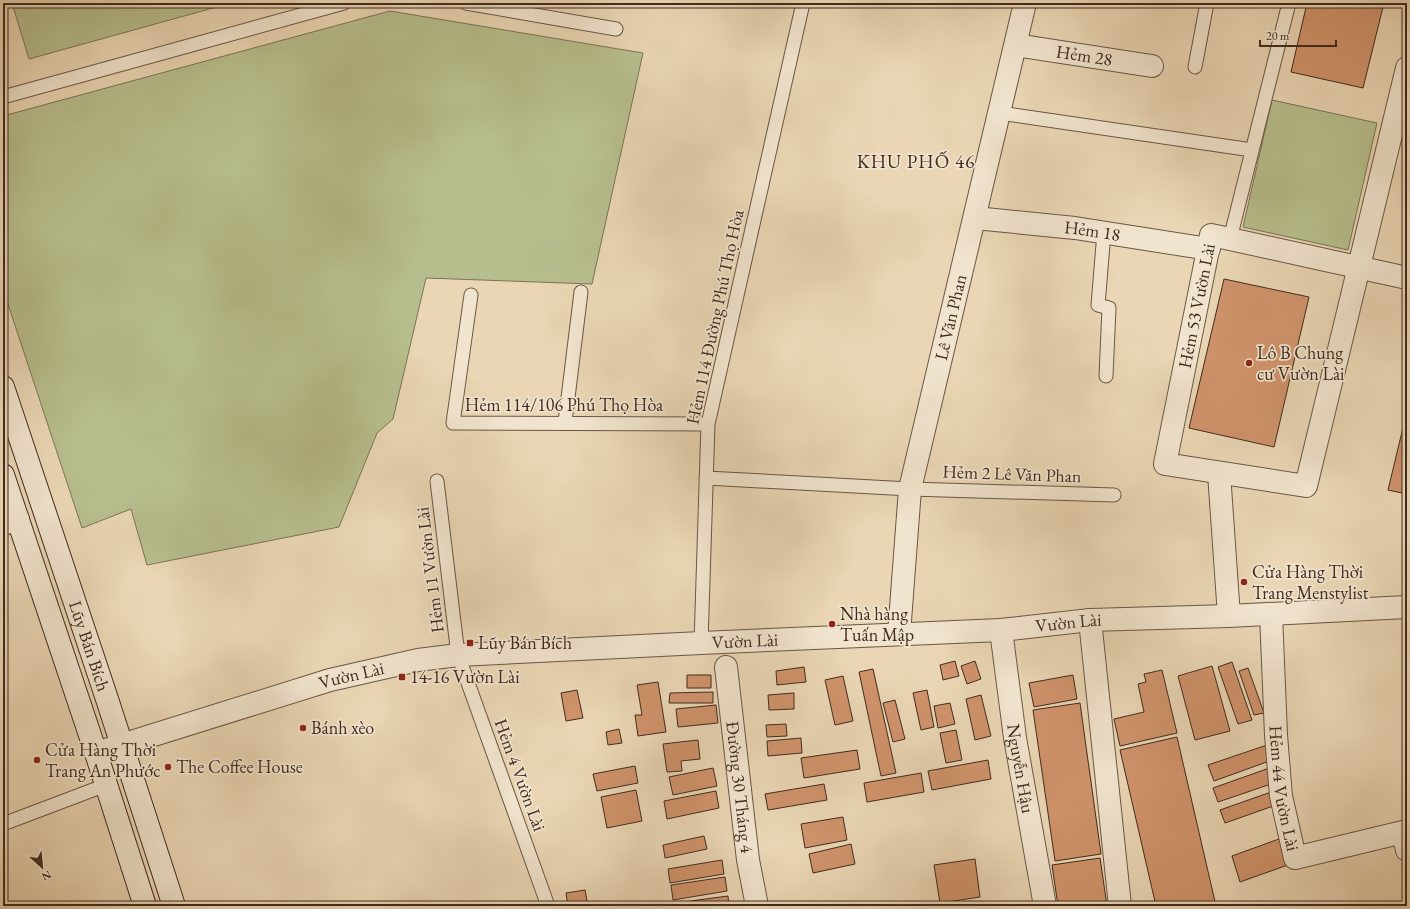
<svg xmlns="http://www.w3.org/2000/svg" width="1410" height="909" font-family="'EB Garamond',serif">
	<style>
		.green { fill: #b7be8d; stroke: #7c7456 }
		.building { fill: #d0936b; stroke: #402b20 }
		.lines { fill: none; stroke-linecap: round; stroke-linejoin: round }
		.service-casing { stroke: #6a5645; stroke-width: 15 }
		.minor-casing { stroke: #6a5645; stroke-width: 24 }
		.tertiary-casing { stroke: #6a5645; stroke-width: 24 }
		.secondary-casing { stroke: #402b20; stroke-width: 24 }
		.service { stroke: #f1e4ce; stroke-width: 13 }
		.minor { stroke: #f1e4ce; stroke-width: 22 }
		.tertiary { stroke: #f1e4ce; stroke-width: 22 }
		.secondary { stroke: #f1e4ce; stroke-width: 22 }
		.poi-dot { fill: #8f2418; stroke: #f1e4ce; stroke-width: 1.5 }
		.labels { text-anchor: middle; stroke-width: 3.5; stroke-linejoin: round; paint-order: stroke }
		.street-label { font-size: 18px; fill: #402b20; stroke: #f1e4ce }
		.poi-label { font-size: 18px; fill: #402b20; stroke: #f1e4ce; text-anchor: start }
		.neighbourhood-label { font-size: 19px; letter-spacing: 1px; fill: #402b20; stroke: #f1e4ce }
	</style>
	<rect width="100%" height="100%" fill="#ead6b4"/>
	<filter id="stains"><feTurbulence type="fractalNoise" baseFrequency=".005" numOctaves="4"/><feColorMatrix values="0 0 0 0 .2 0 0 0 0 .09 0 0 0 0 .02 0 0 0 .5 -.17"/></filter>
	<radialGradient id="worn" r=".72"><stop offset=".6" stop-color="#630" stop-opacity="0"/><stop offset="1" stop-color="#630" stop-opacity=".3"/></radialGradient>
	<!-- green -->
	<path class="green" d="M12,3H231L29,59Z
		M390,11L643,53L592,284L426,278L393,419L377,433L339,527L147,565L131,509L82,528L3,289V116Z
		M1272,100L1377,123L1348,250L1243,227Z"/>
	<!-- building -->
	<path class="building" d="M1307,3H1384L1363,88L1291,72Z
		M1224,279L1309,297L1274,447L1189,428Z
		M1407,411V494L1388,490Z
		M955,661L959,676L943,680L940,665Z
		M975,661L981,679L967,684L961,666Z
		M1232,662L1252,720L1238,724L1218,667Z
		M1212,666L1230,731L1195,740L1178,676Z
		M804,667L806,682L777,685L776,671Z
		M1248,668L1264,713L1254,715L1239,671Z
		M873,669L896,773L881,776L859,672Z
		M1162,670L1177,733L1120,746L1114,719L1144,712L1138,684L1146,682L1144,674Z
		M687,675H711V688H687Z
		M1073,675L1077,699L1034,707L1029,683Z
		M843,676L853,721L835,725L825,680Z
		M658,682L666,732L638,736L635,715H642L637,685Z
		M577,690L583,718L566,721L561,693Z
		M927,690L934,727L921,730L913,693Z
		M713,692V703H669L670,693Z
		M794,693V709L769,710L768,695Z
		M981,695L991,736L975,740L966,699Z
		M895,700L905,739L893,742L883,703Z
		M950,703L955,724L938,728L934,706Z
		M1080,703L1101,854L1055,861L1033,710Z
		M716,705L718,723L678,727L676,709Z
		M786,724L787,736L767,737L766,725Z
		M619,729L622,743L608,745L606,732Z
		M956,730L962,760L946,763L940,733Z
		M1177,737L1216,906H1156L1120,750Z
		M801,738L802,753L768,756L767,741Z
		M698,740L700,759L681,761L682,771L667,772L663,744Z
		M1270,744L1275,759L1214,781L1208,765Z
		M857,750L860,769L804,778L801,758Z
		M988,760L991,779L932,790L928,771Z
		M635,766L638,783L597,791L593,774Z
		M1275,766L1280,781L1218,802L1213,788Z
		M713,768L717,786L673,795L669,777Z
		M921,773L924,792L867,802L864,783Z
		M824,784L827,800L768,810L765,794Z
		M636,790L642,821L607,828L601,797Z
		M716,791L719,808L667,819L664,801Z
		M1274,791L1279,804L1225,823L1220,810Z
		M843,817L847,840L805,848L801,824Z
		M1290,835L1299,861L1240,882L1232,856Z
		M704,836L707,849L665,858L663,845Z
		M851,844L855,864L813,873L809,854Z
		M1100,858L1107,906H1058L1052,865Z
		M975,859L980,897L940,903L934,865Z
		M722,860L724,874L670,883L668,869Z
		M725,877L727,891L673,900L671,885Z
		M585,890L588,906H568L566,893Z
		M728,896L729,906H668V904Z"/>
	<g class="lines">
		<!-- service casing -->
		<g class="service-casing">
			<path id="service" d="M466,3L616,29
				M1195,67L1207,3
				M3,97L344,3
				M1000,113L1252,150
				M1104,232L1098,305L1109,308L1106,376
				M1230,239L1289,3
				M471,295L453,423L708,424
				M565,422L581,292
				M706,478L910,489L1114,495
				M437,481L458,655L548,906
				M701,643L708,424L803,3
				M3,824L106,785"/>
		</g>
		<!-- minor casing -->
		<g class="minor-casing">
			<g id="minor">
				<path id="s1" d="M1016,45L1152,66"/>
				<path id="s2" d="M1407,68L1306,486L1165,464L1211,235L1230,239L1407,278"/>
				<path id="s3" d="M975,218L1075,228L1209,249"/>
				<path d="M1219,473L1229,616"/>
				<path d="M3,524L18,519"/>
				<path id="s4" d="M1271,614L1276,735L1281,796L1295,858L1403,832L1407,850"/>
				<path d="M1090,620L1120,906"/>
				<path id="s5" d="M1001,630L1015,738L1045,906"/>
				<path id="s6" d="M899,634L910,489L1025,3"/>
				<path id="s7" d="M726,667L748,860L757,906"/>
			</g>
		</g>
		<!-- tertiary casing -->
		<g class="tertiary-casing">
			<g id="tertiary">
				<path id="s8" d="M96,753L330,680L418,660L458,655L701,643L1001,630L1090,620L1229,616L1407,607"/>
			</g>
		</g>
		<!-- secondary casing -->
		<g class="secondary-casing">
			<g id="secondary">
				<path id="s9" d="M3,387L107,699L174,906"/>
				<path d="M3,475L96,753L145,906"/>
			</g>
		</g>
		<!-- service -->
		<use href="#service" class="service"/>
		<!-- minor -->
		<use href="#minor" class="minor"/>
		<!-- tertiary -->
		<use href="#tertiary" class="tertiary"/>
		<!-- secondary -->
		<use href="#secondary" class="secondary"/>
	</g>
	<!-- markers -->
	<g class="poi-dot">
		<circle cx="1249" cy="363" r="4"/>
		<circle cx="1244" cy="582" r="4"/>
		<circle cx="832" cy="624" r="4"/>
		<rect x="466" y="639" width="8" height="8" rx="2"/>
		<rect x="398" y="673" width="8" height="8" rx="2"/>
		<circle cx="303" cy="728" r="4"/>
		<circle cx="37" cy="760" r="4"/>
		<circle cx="168" cy="767" r="4"/>
	</g>
	<g class="labels">
		<!-- street labels -->
		<g class="street-label">
			<text dy="6" stroke="none"><textPath href="#s1" startOffset="69">Hẻm 28</textPath></text>
			<text dy="6" stroke="none"><textPath href="#s3" startOffset="118">Hẻm 18</textPath></text>
			<text dy="6" stroke="none"><textPath href="#s2" startOffset="734">Hẻm 53 Vườn Lài</textPath></text>
			<text transform="translate(715 317) rotate(-78)" y="6">Hẻm 114 Đường Phú Thọ Hòa</text>
			<text dy="6" stroke="none"><textPath href="#s6" startOffset="322">Lê Văn Phan</textPath></text>
			<text x="564" y="411">Hẻm 114/106 Phú Thọ Hòa</text>
			<text transform="translate(1012 474) rotate(2)" y="6">Hẻm 2 Lê Văn Phan</text>
			<text transform="translate(430 570) rotate(-97)" y="6">Hẻm 11 Vườn Lài</text>
			<text dy="6" stroke="none"><textPath href="#s8" startOffset="987">Vườn Lài</textPath></text>
			<text dy="6" stroke="none"><textPath href="#s8" startOffset="663">Vườn Lài</textPath></text>
			<text dy="6" stroke="none"><textPath href="#s9" startOffset="273">Lũy Bán Bích</textPath></text>
			<text dy="6" stroke="none"><textPath href="#s8" startOffset="267">Vườn Lài</textPath></text>
			<text dy="6" stroke="none"><textPath href="#s5" startOffset="140">Nguyễn Hậu</textPath></text>
			<text transform="translate(520 775) rotate(70)" y="6">Hẻm 4 Vườn Lài</text>
			<text dy="6" stroke="none"><textPath href="#s7" startOffset="121">Đường 30 Tháng 4</textPath></text>
			<text dy="6" stroke="none"><textPath href="#s4" startOffset="175">Hẻm 44 Vườn Lài</textPath></text>
		</g>
		<!-- poi labels -->
		<g class="poi-label">
			<text x="1257" y="359">Lô B Chung<tspan x="1257" dy="21">cư Vườn Lài</tspan></text>
			<text x="1252" y="578">Cửa Hàng Thời<tspan x="1252" dy="21">Trang Menstylist</tspan></text>
			<text x="840" y="620">Nhà hàng<tspan x="840" dy="21">Tuấn Mập</tspan></text>
			<text x="478" y="649">Lũy Bán Bích</text>
			<text x="410" y="683">14-16 Vườn Lài</text>
			<text x="311" y="734">Bánh xèo</text>
			<text x="45" y="756">Cửa Hàng Thời<tspan x="45" dy="21">Trang An Phước</tspan></text>
			<text x="176" y="773">The Coffee House</text>
		</g>
		<!-- neighbourhood labels -->
		<g class="neighbourhood-label">
			<text x="916" y="168">KHU PHỐ 46</text>
		</g>
	</g>
	<!-- margin -->
	<rect width="1410" height="909" fill="none" stroke="#ead6b4" stroke-width="16"/>
	<rect x="4" y="4" width="1402" height="901" fill="none" stroke="#402b20" stroke-width="2"/>
	<rect x="8" y="8" width="1394" height="893" fill="none" stroke="#402b20"/>
	<!-- north arrow -->
	<g transform="translate(42 867) rotate(153)" stroke="#f1e4ce" stroke-width="3" paint-order="stroke">
	<path d="M0-3L7 15L0 10L-7 15Z" fill="#402b20"/>
	<text y="-6" font-size="11" font-weight="bold" text-anchor="middle" fill="#402b20">N</text>
	</g>
	<!-- scale -->
	<path d="M1260 40v6h76v-6" fill="none" stroke="#402b20" stroke-width="2"/>
	<text x="1266" y="40" font-size="12" fill="#402b20" stroke="#f1e4ce" stroke-width="3" paint-order="stroke">20 m</text>
	<rect width="100%" height="100%" filter="url(#stains)"/>
	<rect width="100%" height="100%" fill="url(#worn)"/>
</svg>
